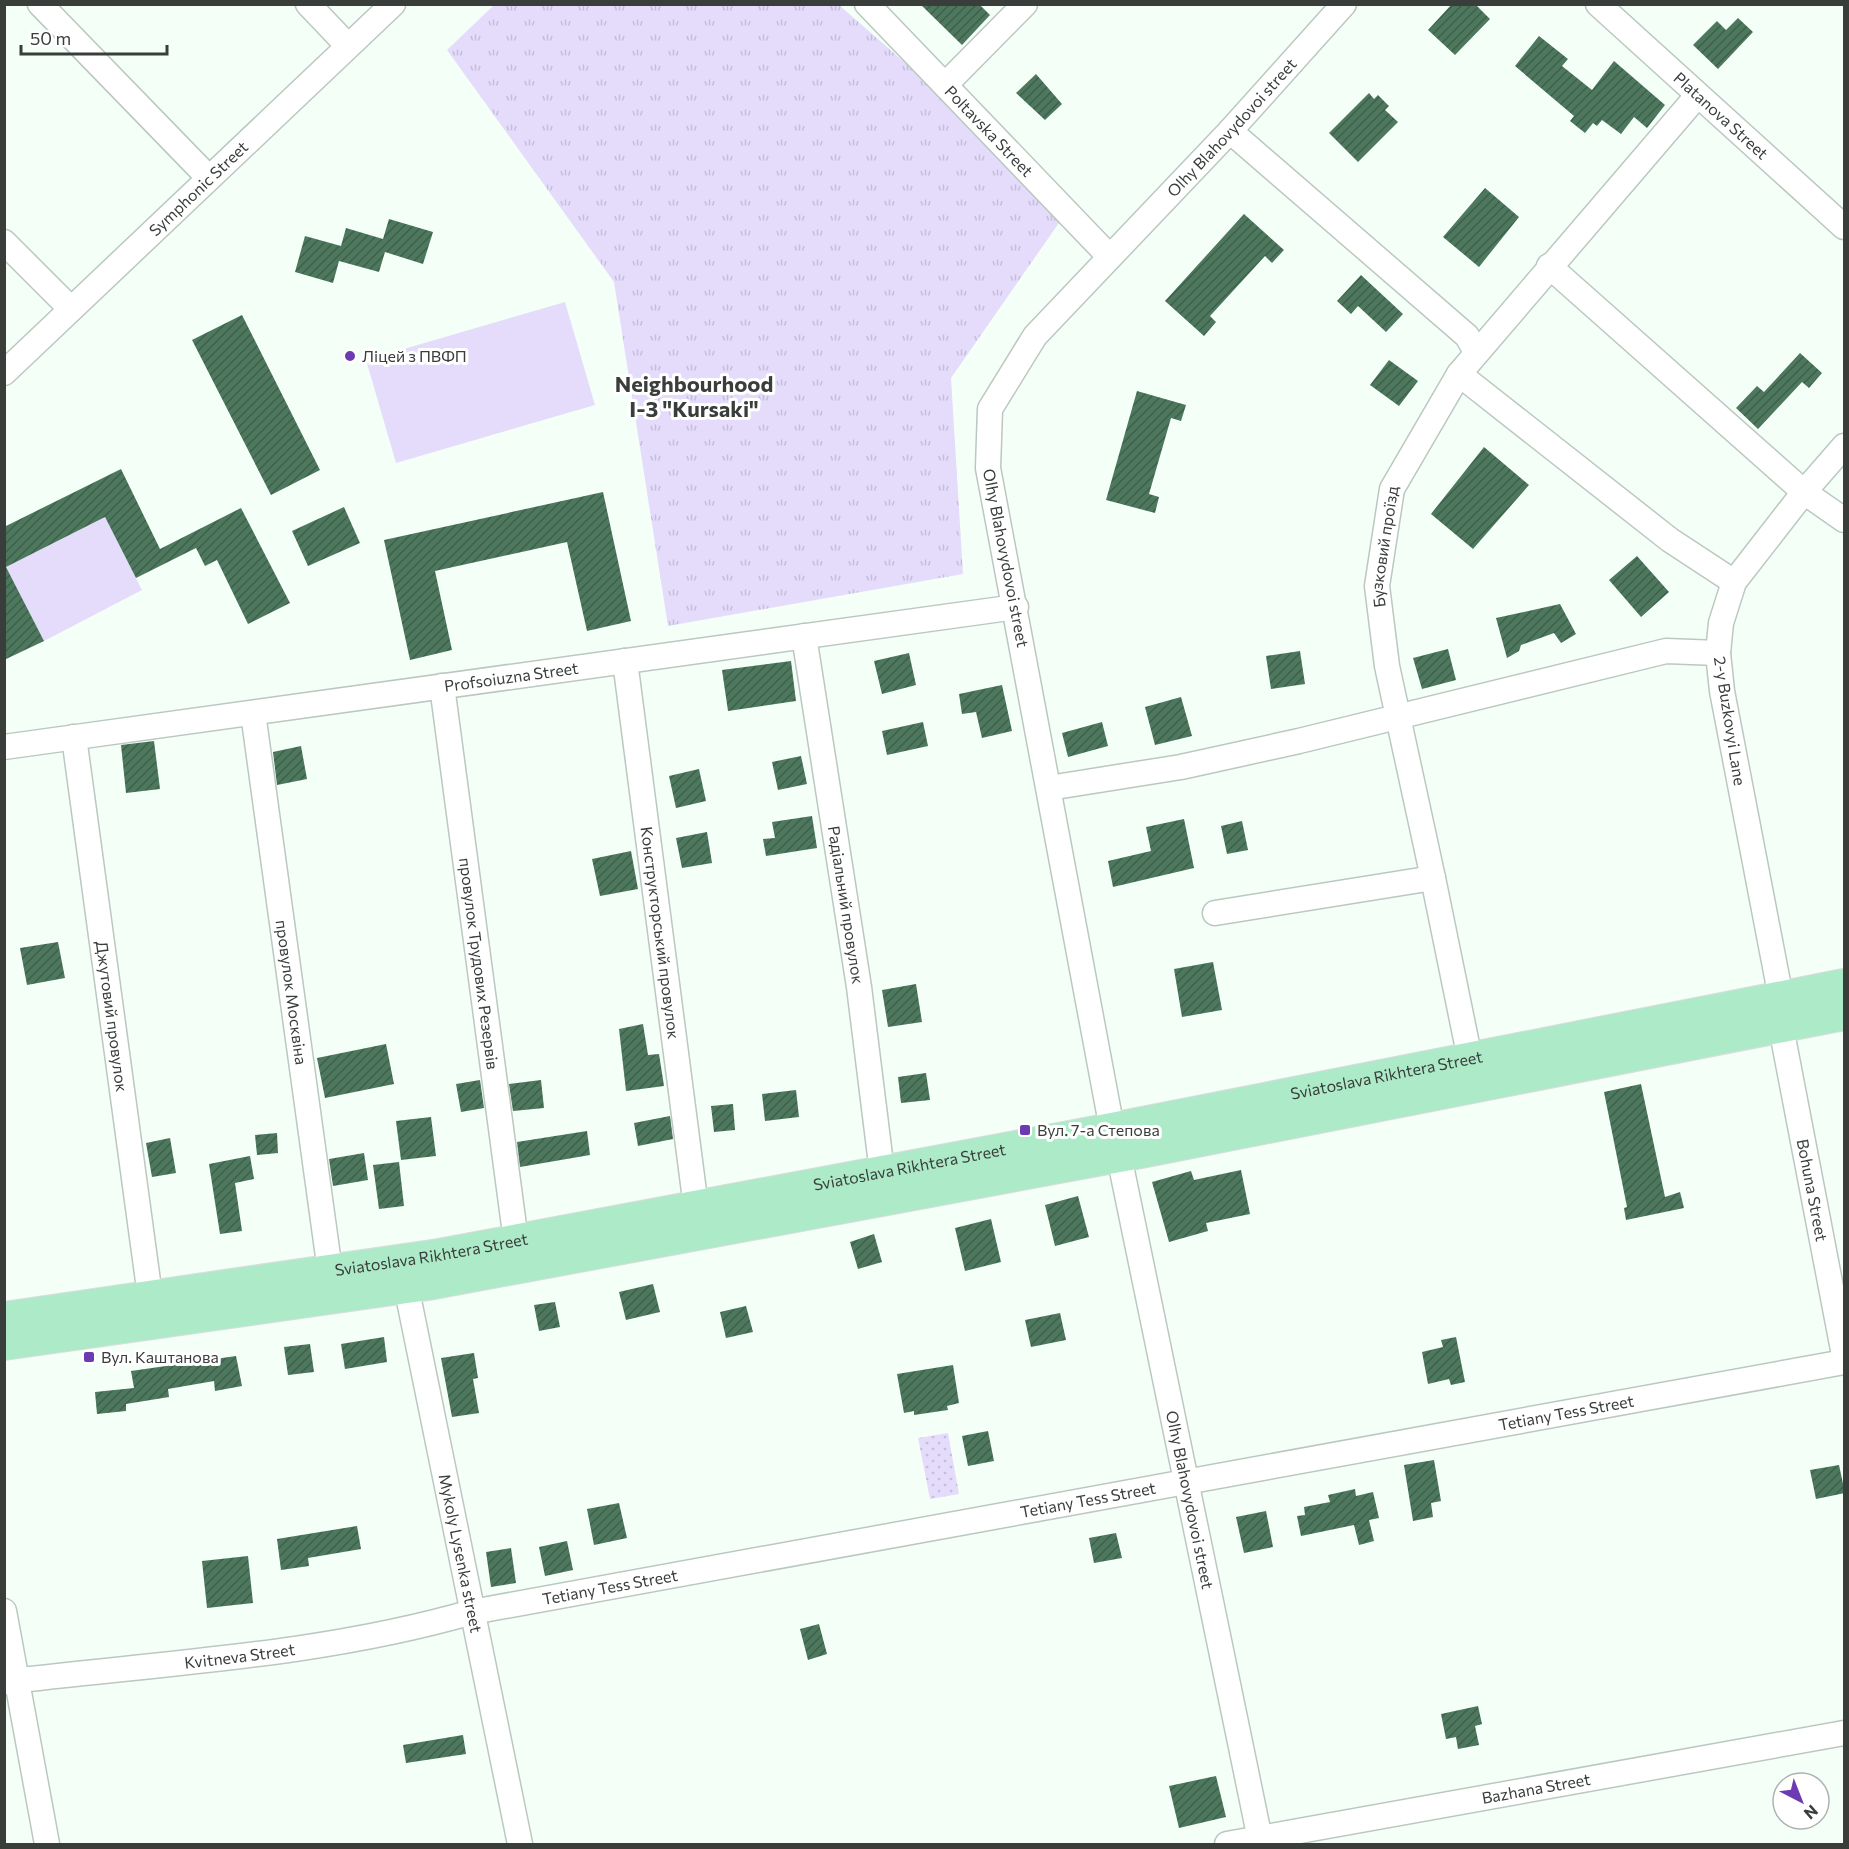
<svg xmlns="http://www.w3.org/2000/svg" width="1849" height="1849" font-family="Commissioner,sans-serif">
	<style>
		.grass { fill: url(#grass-dots) }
		.park { fill: url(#park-tufts) }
		.garden { fill: #e5dcfc }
		.building { fill: url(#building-hatch) }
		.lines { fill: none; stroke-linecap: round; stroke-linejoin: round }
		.minor-casing { stroke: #bbc8c0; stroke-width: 27 }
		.major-casing { stroke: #dbdcdc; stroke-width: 34 }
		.minor { stroke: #fff; stroke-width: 24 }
		.major { stroke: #adeac8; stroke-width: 32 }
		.poi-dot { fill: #6c3ab1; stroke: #fff; stroke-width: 2 }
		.labels { text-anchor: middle; stroke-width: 6; stroke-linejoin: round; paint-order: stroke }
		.street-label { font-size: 16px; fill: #393e3b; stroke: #fff }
		.poi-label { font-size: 16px; fill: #393e3b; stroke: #fff; text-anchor: start }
		.district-label { font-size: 22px; font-weight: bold; fill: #393e3b; stroke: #fff }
	</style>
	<defs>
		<pattern id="grass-dots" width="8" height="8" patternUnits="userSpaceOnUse" patternTransform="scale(1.5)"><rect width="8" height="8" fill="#e5dcfc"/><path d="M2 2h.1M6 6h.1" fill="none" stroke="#c5bed9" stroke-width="1.8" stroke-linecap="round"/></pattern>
		<pattern id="park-tufts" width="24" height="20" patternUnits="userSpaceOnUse" patternTransform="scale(1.5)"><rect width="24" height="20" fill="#e5dcfc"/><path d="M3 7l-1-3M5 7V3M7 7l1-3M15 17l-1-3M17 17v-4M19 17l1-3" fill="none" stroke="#c5bed9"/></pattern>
		<pattern id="building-hatch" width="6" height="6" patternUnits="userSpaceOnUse" patternTransform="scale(1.5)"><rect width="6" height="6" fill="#4d785e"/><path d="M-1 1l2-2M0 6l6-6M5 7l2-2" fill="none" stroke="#3e5f4b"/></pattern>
	</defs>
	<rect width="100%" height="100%" fill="#f4fff8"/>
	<!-- grass -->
	<path class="grass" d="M948,1433L959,1494L930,1499L918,1438Z"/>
	<!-- park -->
	<path class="park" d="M494,5H839L1070,207L951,378L963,574L668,626L614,282L447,50Z"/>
	<!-- garden -->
	<path class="garden" d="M565,302L595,405L396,463L366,360Z
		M105,517L142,590L44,641L6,567Z"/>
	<!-- building -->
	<path class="building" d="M920,4H979L990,15L962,45Z
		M1452,4H1475L1490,19L1455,55L1428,30Z
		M1738,18L1753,32L1718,69L1693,45L1717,21L1726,30Z
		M1539,36L1568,59L1562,66L1592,90L1614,61L1665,105L1647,128L1634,117L1621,134L1602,120L1597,126L1593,123L1585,133L1570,121L1574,116L1515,66Z
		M1036,74L1062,104L1045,120L1016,93Z
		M1369,93L1374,99L1378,95L1389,106L1385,110L1398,122L1358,162L1329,133Z
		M1485,188L1519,217L1479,267L1443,237Z
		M1244,214L1284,250L1272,263L1265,256L1210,316L1216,322L1204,336L1165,301Z
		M389,219L433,232L423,264L385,252L379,272L339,261L333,283L295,272L305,236L341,246L346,228L383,239Z
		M1361,275L1403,314L1386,332L1358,306L1351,314L1337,301Z
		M242,315L320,470L271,495L192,340Z
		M1800,353L1822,373L1809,388L1802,382L1758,429L1736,408L1757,386L1764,392Z
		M1389,360L1418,381L1399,406L1370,385Z
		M1137,391L1186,405L1181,421L1171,418L1149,494L1159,497L1155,513L1106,500Z
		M1484,447L1529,485L1473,549L1431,514Z
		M121,469L160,549L241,508L290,603L248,624L217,560L205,566L196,548L136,578L105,517L6,567L44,641L4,660V527Z
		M603,492L631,621L587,631L567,542L435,571L452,650L410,660L384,540Z
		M344,507L360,543L308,566L292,531Z
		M1637,556L1669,592L1641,617L1609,580Z
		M1560,604L1576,634L1561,643L1554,633L1521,645L1519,651L1507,658L1496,618Z
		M1448,649L1456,680L1422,689L1413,658Z
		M1300,651L1305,684L1271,689L1266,656Z
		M909,653L916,685L882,694L874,661Z
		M791,661L796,701L728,711L722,670Z
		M1002,685L1012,731L982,738L976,712L962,714L959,694Z
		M1181,697L1192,736L1155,745L1145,707Z
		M923,722L928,746L887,755L882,731Z
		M1102,722L1108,746L1068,757L1062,733Z
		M154,741L160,789L126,793L121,745Z
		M301,746L307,779L277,785L273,752Z
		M801,756L807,784L778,790L772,762Z
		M699,769L706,801L676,808L669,776Z
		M812,816L817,848L766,856L763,839L775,838L772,822Z
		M1184,819L1194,868L1113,887L1108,861L1151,851L1146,827Z
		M1242,821L1248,850L1227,854L1221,826Z
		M707,832L712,863L682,868L676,838Z
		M631,851L638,889L600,896L592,859Z
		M58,942L65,978L27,985L20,948Z
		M1213,962L1222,1010L1182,1017L1174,969Z
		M916,984L922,1022L888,1027L882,990Z
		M643,1024L648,1055L659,1054L664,1086L626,1091L619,1029Z
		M386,1044L394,1084L325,1098L317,1058Z
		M926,1073L930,1100L901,1103L898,1077Z
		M480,1080L484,1108L461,1112L456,1084Z
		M541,1080L544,1108L513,1111L509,1084Z
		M1641,1084L1665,1197L1680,1192L1684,1208L1626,1220L1624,1208L1627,1207L1604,1092Z
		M796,1090L799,1117L765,1121L762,1094Z
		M733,1104L735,1130L714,1132L711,1106Z
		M670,1116L673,1139L638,1146L634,1123Z
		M431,1117L436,1156L401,1160L396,1121Z
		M587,1131L590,1155L520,1167L517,1142Z
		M277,1133L278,1153L257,1155L255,1135Z
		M170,1138L176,1173L152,1177L146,1143Z
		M364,1153L368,1180L333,1186L329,1159Z
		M250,1156L254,1179L235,1183L242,1231L220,1234L209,1164Z
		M399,1162L404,1206L379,1209L373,1165Z
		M1241,1170L1250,1214L1206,1223L1208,1231L1169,1242L1152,1182L1191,1171L1194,1180Z
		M1078,1196L1089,1237L1055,1246L1045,1205Z
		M991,1219L1001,1262L965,1271L955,1228Z
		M874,1234L882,1262L858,1269L850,1242Z
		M653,1284L660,1312L626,1320L619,1292Z
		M555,1302L560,1327L539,1331L534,1305Z
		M746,1306L753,1332L726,1338L720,1312Z
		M1060,1313L1066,1340L1031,1347L1025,1320Z
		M384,1337L387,1362L345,1369L341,1344Z
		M1456,1337L1465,1382L1451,1385L1449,1379L1428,1384L1422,1352L1443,1347L1441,1340Z
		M310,1344L314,1372L288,1375L284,1347Z
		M474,1353L478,1378L473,1379L479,1413L452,1417L441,1358Z
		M236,1356L242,1386L215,1391L214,1381L168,1389L169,1397L126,1404V1411L97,1414L95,1392L134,1388L131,1371Z
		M953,1365L959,1403L947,1406L948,1410L914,1415V1411L904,1413L897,1374Z
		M988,1431L994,1461L968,1466L962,1436Z
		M1434,1460L1441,1501L1431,1503L1433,1517L1413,1521L1404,1465Z
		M1839,1465L1845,1493L1816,1499L1810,1470Z
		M1355,1489L1356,1496L1373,1492L1379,1518L1369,1520L1374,1541L1359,1545L1354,1525L1301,1536L1297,1516L1305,1515L1304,1507L1330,1502L1328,1495Z
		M619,1503L627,1538L594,1545L587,1509Z
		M1266,1511L1273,1547L1244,1553L1236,1517Z
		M357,1526L361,1549L308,1558L309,1566L281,1570L277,1539Z
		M1116,1533L1122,1558L1094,1563L1089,1538Z
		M567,1541L573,1570L545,1576L539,1547Z
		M511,1548L516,1583L491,1587L486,1552Z
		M248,1556L253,1603L207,1608L202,1561Z
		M819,1624L827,1654L808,1660L800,1629Z
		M1478,1706L1482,1724L1475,1726L1479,1745L1458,1749L1456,1737L1446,1739L1441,1714Z
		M463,1735L466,1754L406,1763L403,1745Z
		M1216,1776L1226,1817L1179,1828L1169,1786Z"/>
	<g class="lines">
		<!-- minor casing -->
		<g class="minor-casing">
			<g id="minor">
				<path d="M40,4L208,177"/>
				<path d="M308,4L348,46"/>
				<path id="s1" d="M867,4L1109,256"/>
				<path id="s2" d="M1598,4L1844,227"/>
				<path d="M946,84L1025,4"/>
				<path d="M1230,131L1467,336L1476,352"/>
				<path d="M4,242L71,309"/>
				<path d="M1549,266L1804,492L1844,520"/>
				<path id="s3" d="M4,373L393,4"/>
				<path d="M1459,374L1670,540L1734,582"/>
				<path id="s4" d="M804,636L859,987L882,1172"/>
				<path id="s5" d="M625,661L696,1207"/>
				<path id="s6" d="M442,686L516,1241"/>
				<path id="s7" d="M253,713L330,1271"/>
				<path id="s8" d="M74,737L150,1296"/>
				<path id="s9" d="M4,747L1016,607"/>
				<path d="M1049,788L1181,767L1299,741L1666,651L1718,653"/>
				<path d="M1433,878L1470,1059"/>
				<path id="s10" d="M1215,913L1433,878L1387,666L1377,586L1392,489L1459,374L1697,96"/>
				<path d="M1781,998L1722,691L1718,653L1721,623L1734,582L1804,492L1844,446"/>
				<path id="s11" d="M1781,1027L1844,1355"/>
				<path id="s12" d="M1112,1129L988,468L990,409L1035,336L1230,131L1344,4"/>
				<path id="s13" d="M1119,1156L1261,1844"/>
				<path id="s14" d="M403,1271L520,1844"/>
				<path d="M4,1611L47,1844"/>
				<path id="s15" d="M4,1682C160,1663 320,1656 472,1612L1844,1362"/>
				<path id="s16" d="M1227,1844L1844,1733"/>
			</g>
		</g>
		<!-- major casing -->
		<g class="major-casing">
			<g id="major">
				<path id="s17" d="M4,1318L439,1255L1112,1129L1844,985"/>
				<path d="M4,1344L428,1284L1146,1151L1844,1014"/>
			</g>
		</g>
		<!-- minor -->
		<use href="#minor" class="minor"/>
		<!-- major -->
		<use href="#major" class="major"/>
	</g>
	<!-- markers -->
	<g class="poi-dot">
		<circle cx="350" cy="356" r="6"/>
		<rect x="1019" y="1124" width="12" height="12" rx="3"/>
		<rect x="83" y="1351" width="12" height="12" rx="3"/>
	</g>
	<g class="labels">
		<!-- street labels -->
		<g class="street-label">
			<text dy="6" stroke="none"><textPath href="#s2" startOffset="166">Platanova Street</textPath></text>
			<text dy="6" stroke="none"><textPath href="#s12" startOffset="1104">Olhy Blahovydovoi street</textPath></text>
			<text dy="6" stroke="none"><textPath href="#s1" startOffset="176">Poltavska Street</textPath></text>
			<text dy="6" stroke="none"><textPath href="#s3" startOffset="268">Symphonic Street</textPath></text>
			<text dy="6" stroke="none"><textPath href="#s10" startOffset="558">Бузковий проїзд</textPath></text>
			<text transform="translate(1006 558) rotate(79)" y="6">Olhy Blahovydovoi street</text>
			<text dy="6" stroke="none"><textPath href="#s9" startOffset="512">Profsoiuzna Street</textPath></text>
			<text transform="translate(1730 721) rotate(81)" y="6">2-y Buzkovyi Lane</text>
			<text dy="6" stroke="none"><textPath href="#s4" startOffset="272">Радіальний провулок</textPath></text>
			<text dy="6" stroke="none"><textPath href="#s5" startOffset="274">Конструкторський провулок</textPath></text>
			<text dy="6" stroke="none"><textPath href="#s6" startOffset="280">провулок Трудових Резервів</textPath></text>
			<text dy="6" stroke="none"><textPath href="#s7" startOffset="282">провулок Москвіна</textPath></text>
			<text dy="6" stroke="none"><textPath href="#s8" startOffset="282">Джутовий провулок</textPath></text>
			<text dy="6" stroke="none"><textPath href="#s17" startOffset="1404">Sviatoslava Rikhtera Street</textPath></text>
			<text dy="6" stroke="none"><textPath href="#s17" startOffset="918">Sviatoslava Rikhtera Street</textPath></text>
			<text dy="6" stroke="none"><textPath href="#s11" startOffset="166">Bohuna Street</textPath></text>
			<text dy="6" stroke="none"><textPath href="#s17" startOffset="432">Sviatoslava Rikhtera Street</textPath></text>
			<text dy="6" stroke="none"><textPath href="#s15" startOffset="1586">Tetiany Tess Street</textPath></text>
			<text dy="6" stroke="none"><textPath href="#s15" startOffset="1100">Tetiany Tess Street</textPath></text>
			<text dy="6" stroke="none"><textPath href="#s13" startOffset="351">Olhy Blahovydovoi street</textPath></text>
			<text dy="6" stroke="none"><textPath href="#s14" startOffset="288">Mykoly Lysenka street</textPath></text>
			<text dy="6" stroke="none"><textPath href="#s15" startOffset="614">Tetiany Tess Street</textPath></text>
			<text dy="6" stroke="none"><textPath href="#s15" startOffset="237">Kvitneva Street</textPath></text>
			<text dy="6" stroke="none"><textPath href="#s16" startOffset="314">Bazhana Street</textPath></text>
		</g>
		<!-- poi labels -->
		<g class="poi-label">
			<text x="362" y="362">Ліцей з ПВФП</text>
			<text x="1037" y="1136">Вул. 7-а Степова</text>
			<text x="101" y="1363">Вул. Каштанова</text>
		</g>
		<!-- district labels -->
		<g class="district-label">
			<text x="694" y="392">Neighbourhood<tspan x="694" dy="25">I-3 "Kursaki"</tspan></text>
		</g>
	</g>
	<!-- border -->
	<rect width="1849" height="1849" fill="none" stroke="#393e3b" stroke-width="12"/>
	<!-- north arrow -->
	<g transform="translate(1801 1801) rotate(138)"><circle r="28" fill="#ffffff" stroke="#b0b2b1" stroke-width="1.5"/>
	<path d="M0-4.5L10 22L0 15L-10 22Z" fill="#6c3ab1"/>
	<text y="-9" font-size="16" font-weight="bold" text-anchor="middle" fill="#393e3b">N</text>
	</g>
	<!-- scale -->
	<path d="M21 45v9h146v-9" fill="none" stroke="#393e3b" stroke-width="3"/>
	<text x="30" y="45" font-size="18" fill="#393e3b" stroke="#ffffff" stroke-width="4.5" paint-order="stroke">50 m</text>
</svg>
